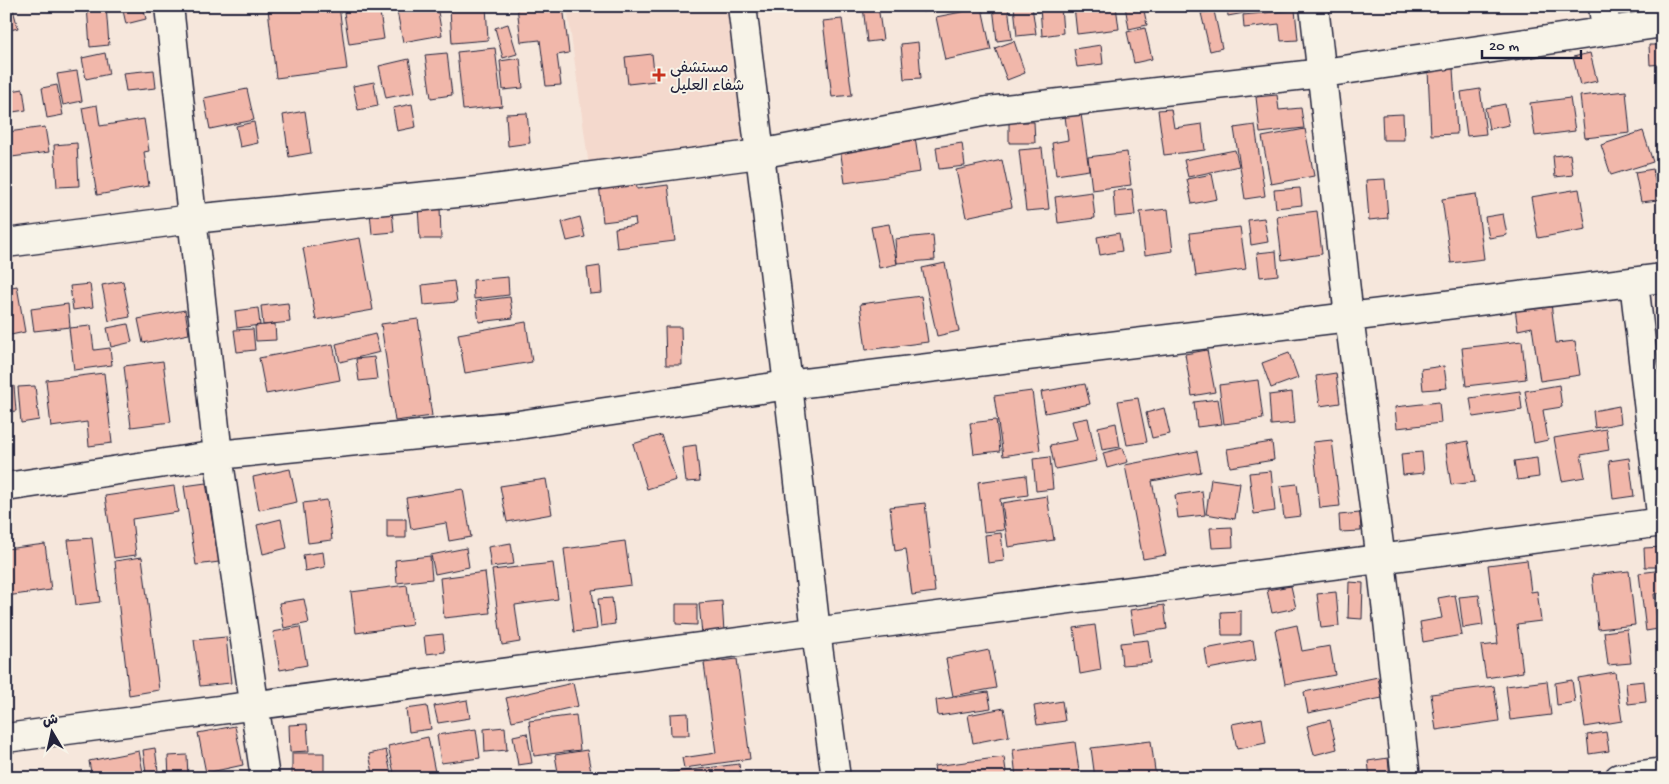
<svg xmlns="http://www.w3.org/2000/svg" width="1669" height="784" font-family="'Gochi Hand','Playpen Sans Arabic',sans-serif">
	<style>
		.built { fill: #f4d9cd }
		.building { fill: #f1b7aa; stroke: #22223b }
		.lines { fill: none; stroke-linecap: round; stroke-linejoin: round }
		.street-casing { stroke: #22223b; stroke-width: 31 }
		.secondary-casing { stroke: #22223b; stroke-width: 31 }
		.street { stroke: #f7f3e8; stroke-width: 28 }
		.secondary { stroke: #f7f3e8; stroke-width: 28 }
		.poi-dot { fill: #c8321e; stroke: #f7f3e8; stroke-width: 2 }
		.labels { text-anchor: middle; stroke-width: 4; stroke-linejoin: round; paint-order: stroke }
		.poi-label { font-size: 16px; fill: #22223b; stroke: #f7f3e8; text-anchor: start }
	</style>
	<rect width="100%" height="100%" fill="#f6e7dc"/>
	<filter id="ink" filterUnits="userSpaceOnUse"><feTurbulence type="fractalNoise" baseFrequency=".02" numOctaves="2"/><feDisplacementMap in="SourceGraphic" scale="10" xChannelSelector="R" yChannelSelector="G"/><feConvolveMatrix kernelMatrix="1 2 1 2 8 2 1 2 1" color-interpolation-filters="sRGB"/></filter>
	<g filter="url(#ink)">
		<!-- built -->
		<path class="built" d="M567,6H733L752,144L589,167Z"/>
		<!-- building -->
		<path class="building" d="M12,6L18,28L6,31V8Z
			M87,6H106L109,45L90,47Z
			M122,6H143L146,19L126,24Z
			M290,6H339L347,69L276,78L268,9Z
			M343,6H379L384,39L349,44Z
			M396,6H418L419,8L437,6L442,35L403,42Z
			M486,6L488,40L452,43L450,9Z
			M517,6H563L569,53L557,55L561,85L546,86L540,40L521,42Z
			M863,6H878L883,40L867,42Z
			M921,6H961L922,12Z
			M1008,6L1012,39L997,41L993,7Z
			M1014,6H1032L1036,34L1017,36Z
			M1040,6H1061L1063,33L1042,36Z
			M1074,6H1116L1119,29L1077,34Z
			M1125,6H1143L1147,25L1129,29Z
			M1227,6H1270L1271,8L1228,16Z
			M982,8L991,50L945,60L936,17Z
			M1295,10L1298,40L1281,41L1279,24L1244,28L1243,15Z
			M1214,11L1222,48L1210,51L1201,13Z
			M842,19L852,95L832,97L823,21Z
			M508,24L517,54L503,58L495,28Z
			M1145,28L1152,59L1134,63L1127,32Z
			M1014,41L1025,73L1007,80L995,48Z
			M918,42L921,78L904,79L901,44Z
			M1101,45L1103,64L1077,67L1074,49Z
			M1649,45H1663V64L1650,65Z
			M495,48L502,106L463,110L457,52Z
			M105,53L109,74L86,79L82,58Z
			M447,53L452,95L431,98L425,55Z
			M1590,53L1597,81L1580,85L1573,57Z
			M652,54L655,81L628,84L625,57Z
			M520,58L523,88L503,90L500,61Z
			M409,59L415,92L386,98L379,66Z
			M1453,68L1457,134L1431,135L1428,70Z
			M154,70L156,88L126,91L123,73Z
			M77,71L82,101L63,105L57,74Z
			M374,82L378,106L358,110L353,86Z
			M57,85L63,115L47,118L42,88Z
			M23,89L26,110L6,113V92Z
			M247,89L254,120L210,129L204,98Z
			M1480,89L1486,134L1467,136L1461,92Z
			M1626,91L1630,133L1585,138L1580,96Z
			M1277,95L1279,110L1301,108L1304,128L1260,133L1256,97Z
			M1570,98L1575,131L1535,136L1530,103Z
			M412,104L416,127L397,131L393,108Z
			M1505,104L1509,125L1489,129L1485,108Z
			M97,105L100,126L144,119L149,151L144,152L149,186L97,195L82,108Z
			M1171,109L1174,128L1202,124L1205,150L1164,155L1158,110Z
			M305,111L311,153L289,157L283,115Z
			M527,113L530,143L508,146L506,114Z
			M1081,114L1089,170L1056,175L1052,143L1068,140L1065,116Z
			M1403,114L1404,140H1383L1382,115Z
			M254,122L258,143L240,147L236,126Z
			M1009,122H1034L1035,143H1009Z
			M1255,125L1265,196L1245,199L1234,128Z
			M45,127L49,152L12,157L8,132Z
			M1305,129L1314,176L1271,184L1262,137Z
			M914,130L920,172L845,183L839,141Z
			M1643,131L1653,162L1611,175L1601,145Z
			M1663,133V164L1658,134Z
			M77,143L79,186L57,187L54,145Z
			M962,143L965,166L939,169L936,147Z
			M1042,148L1049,209L1026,211L1019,150Z
			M1235,150L1239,166L1188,177L1184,160Z
			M1127,152L1131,185L1092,190L1088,157Z
			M1570,154L1573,175L1555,177L1553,156Z
			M6,157L11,188H6Z
			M1002,160L1012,207L966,217L956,170Z
			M1653,169L1658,200L1641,202L1635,172Z
			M1212,174L1217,199L1192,204L1187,179Z
			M636,179L637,189L668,185L675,241L617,248L615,228L636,225L635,218L603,222L599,184Z
			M1385,179L1388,218L1369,220L1366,180Z
			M1300,188L1302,205L1276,208L1274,190Z
			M1132,189L1135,215L1115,217L1113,191Z
			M1579,189L1586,229L1538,238L1531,197Z
			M1092,192L1095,218L1058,223L1055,197Z
			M1476,194L1484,259L1451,263L1442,199Z
			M440,206L441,239H420L418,207Z
			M1168,209L1173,251L1145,255L1140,212Z
			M392,210L394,232L372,234L370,212Z
			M1317,211L1322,254L1282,260L1277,216Z
			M1503,214L1507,235L1489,238L1485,217Z
			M580,217L585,237L567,241L562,222Z
			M1264,218L1268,242L1251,245L1248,220Z
			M889,224L897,264L879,268L871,227Z
			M1240,227L1246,269L1196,276L1190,233Z
			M1119,233L1122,251L1100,255L1097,237Z
			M933,235L935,260L897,263L895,239Z
			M360,238L373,310L316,320L303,248Z
			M1276,251L1278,275L1260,277L1257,253Z
			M945,263L959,331L937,336L922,268Z
			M600,266L602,293L590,294L587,268Z
			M508,277L509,295L474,299L473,280Z
			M123,281L130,317L109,321L102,285Z
			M454,281L457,302L424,305L422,285Z
			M90,284L93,307L73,310L70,286Z
			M17,286L25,332L6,336V288Z
			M921,296L928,342L866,350L860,304Z
			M510,297L513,318L479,322L476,301Z
			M288,303L290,322L263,325L261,306Z
			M1551,303L1556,343L1575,341L1580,375L1540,381L1532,327L1518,330L1515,308Z
			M68,304L70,327L34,331L31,309Z
			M258,308L260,325L237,328L235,311Z
			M185,310L189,334L143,343L138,319Z
			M418,319L432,416L395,421L381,324Z
			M526,322L532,362L465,373L458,334Z
			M128,324L132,342L111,347L107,328Z
			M275,324L276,340L256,341L255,326Z
			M91,326L94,350L110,348L112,365L74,370L69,328Z
			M665,327H681L682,365H666Z
			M253,329L255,350L237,352L234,330Z
			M375,334L380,352L340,362L336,344Z
			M1522,341L1526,379L1466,386L1462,348Z
			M333,344L340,380L266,394L259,358Z
			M1207,350L1215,392L1192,396L1185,354Z
			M1289,353L1298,378L1271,388L1262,363Z
			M374,357L377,379L359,381L356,359Z
			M163,361L171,422L131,427L124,366Z
			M1444,366L1447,388L1423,390L1421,369Z
			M104,373L112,443L89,446L87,422L51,427L46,380Z
			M1336,373L1340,403L1320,406L1316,376Z
			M1258,380L1263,419L1224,424L1219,385Z
			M1085,384L1090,404L1045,413L1041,392Z
			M1559,385L1562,407L1543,410L1548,440L1534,443L1525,391Z
			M14,386L16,411L6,412V387Z
			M35,386L39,420L21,423L18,387Z
			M1032,391L1040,450L1003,456L994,396Z
			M1520,391L1522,410L1473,417L1470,398Z
			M1292,392L1295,423L1271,425L1269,395Z
			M1138,398L1147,442L1127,445L1118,401Z
			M1218,399L1222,424L1197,427L1194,402Z
			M1439,402L1441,423L1397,428L1395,407Z
			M1619,406L1621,423L1595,428L1593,411Z
			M1164,408L1170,434L1152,438L1146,413Z
			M1088,418L1097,461L1055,469L1050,445L1077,440L1072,421Z
			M996,420L1000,451L974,454L970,423Z
			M1116,423L1120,447L1102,450L1098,427Z
			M1606,429L1609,450L1581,455L1585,477L1562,481L1554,438Z
			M661,435L676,480L647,489L633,444Z
			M1332,440L1340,506L1320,508L1313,442Z
			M1468,441L1475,482L1451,485L1445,445Z
			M1272,442L1274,460L1230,467L1227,449Z
			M696,445L700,481L686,482L682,447Z
			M1123,448L1128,462L1107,468L1103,453Z
			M1197,451L1201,472L1152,481L1166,555L1143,559L1125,465Z
			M1422,452L1424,473L1403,475L1401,454Z
			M1050,457L1053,489L1036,491L1033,459Z
			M1537,458L1539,477L1517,480L1514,461Z
			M1629,458L1634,496L1613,499L1609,461Z
			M290,469L297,502L259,510L253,477Z
			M1271,471L1275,511L1254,514L1249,473Z
			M1026,475L1028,495L1000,499L1004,530L984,532L978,482Z
			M546,479L552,514L507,522L500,486Z
			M1211,479L1240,483L1235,519L1206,514Z
			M206,483L219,562L196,565L184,486Z
			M1297,484L1301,516L1284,518L1280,486Z
			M174,486L178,512L132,519L136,555L114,558L105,496Z
			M463,489L471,537L449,541L446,523L411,529L406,498Z
			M1202,491L1205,515L1178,518L1175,495Z
			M1047,496L1054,540L1008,547L1002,503Z
			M327,500L332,540L308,543L303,503Z
			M925,503L935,592L912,595L906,549L895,551L890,507Z
			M1360,513L1361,531L1340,532L1339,515Z
			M281,519L287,548L263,554L257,525Z
			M387,519H406V538H387Z
			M1232,527L1233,547L1212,548L1210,528Z
			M1001,533L1004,561L988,563L985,535Z
			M92,538L100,602L76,605L68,540Z
			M625,541L631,585L592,590L597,629L574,632L564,549Z
			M511,543L514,564L491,567L488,547Z
			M45,544L51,590L6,596V549Z
			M1663,547V567H1645L1644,548Z
			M466,548L469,567L435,574L431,555Z
			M323,552L325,567L305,571L303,555Z
			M430,556L432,579L397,583L395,560Z
			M142,557L159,690L129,695L116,582L117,581L115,561Z
			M1527,560L1531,592L1537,591L1541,621L1517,624L1523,672L1486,678L1481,646L1498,644L1488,565Z
			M553,563L558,599L515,605L520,642L502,645L492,570Z
			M1663,570V593L1654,594L1658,629L1646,631L1639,573Z
			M1629,571L1635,625L1598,629L1592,575Z
			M485,572L490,613L444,618L440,578Z
			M1349,582L1363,583L1362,619L1348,618Z
			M407,585L412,625L356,633L351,592Z
			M1291,586L1296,608L1272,613L1267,590Z
			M1336,592L1339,626L1321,628L1317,594Z
			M1455,595L1462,635L1423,642L1420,622L1442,618L1438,598Z
			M1479,595L1483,625L1463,628L1459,597Z
			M612,598L615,624L601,626L598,599Z
			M304,599L309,623L284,628L279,603Z
			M722,601L724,632L702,634L699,603Z
			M676,604H697V625L676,624Z
			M1164,605L1167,629L1134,634L1130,610Z
			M1241,611V635H1222L1221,612Z
			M1095,625L1101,670L1080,674L1074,628Z
			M1297,625L1302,651L1330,646L1335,675L1285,684L1275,630Z
			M300,627L307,665L280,670L273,632Z
			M1627,629L1631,663L1608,665L1604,632Z
			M443,634L445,652L426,654L424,636Z
			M226,637L231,683L200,686L194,640Z
			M1148,640L1151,663L1122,665L1120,643Z
			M1253,640L1256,660L1208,669L1205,649Z
			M989,650L996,688L953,696L946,659Z
			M737,659L750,759L684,768L682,758L716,753L704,663Z
			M1615,672L1622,721L1585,727L1578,678Z
			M1378,677L1382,698L1308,713L1304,692Z
			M1572,680L1575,702L1557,705L1555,683Z
			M1547,681L1551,715L1510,720L1506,686Z
			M1644,681L1646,702L1628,704L1626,683Z
			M573,683L578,706L512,721L506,698Z
			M1494,686L1499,721L1436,730L1431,694Z
			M988,692L991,708L938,716L936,700Z
			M467,700L470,718L438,723L434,706Z
			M1062,701L1065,721L1037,725L1034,706Z
			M427,706L431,729L409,732L406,709Z
			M1004,708L1009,736L973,743L968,715Z
			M688,713L689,735H671L670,714Z
			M576,715L580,750L534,756L529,721Z
			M1262,718L1266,743L1237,749L1232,724Z
			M1330,720L1337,749L1314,755L1307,726Z
			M307,724L309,751L290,752L289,725Z
			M235,726L243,765L206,773L198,733Z
			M505,727L507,750L485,752L484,729Z
			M476,729L480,758L441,763L437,735Z
			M1606,732L1609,751L1589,754L1587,735Z
			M527,733L532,763L518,765L513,736Z
			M428,737L436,777L395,778L388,746Z
			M1151,741L1156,778H1095L1091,748Z
			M1075,742L1080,778H1016L1013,750Z
			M155,748L158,771L146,773L143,750Z
			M386,750L392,778H374L369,754Z
			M587,750L592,778H559L555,755Z
			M139,751L143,772L117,778H92L89,761Z
			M292,753H324V778H292Z
			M187,755L188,777L169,778L168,756Z
			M1004,757L1007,778H936L934,766Z
			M1388,758L1390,778H1370L1368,761Z
			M739,764L741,778H667L666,773Z"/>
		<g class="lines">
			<!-- street casing -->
			<g class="street-casing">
				<path id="street" d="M169,6L218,455L265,778
					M1314,6L1349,317L1381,560L1406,778
					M1603,6L1606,31
					M6,243L192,219L478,191L759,154L988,111L1323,73L1663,23
					M1634,282L1662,523
					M6,487L218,455L518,425L788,385L1349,317L1663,278
					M6,738C276,705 545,668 814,632C1097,595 1380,560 1663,522
					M1619,778L1663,772"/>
			</g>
			<!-- secondary casing -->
			<g class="secondary-casing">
				<path id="secondary" d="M742,6L788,385L816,632L836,778"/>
			</g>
			<!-- street -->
			<use href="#street" class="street"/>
			<!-- secondary -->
			<use href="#secondary" class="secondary"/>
		</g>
	</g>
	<!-- markers -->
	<path class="poi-dot" d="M656.5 67.5h5v5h5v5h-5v5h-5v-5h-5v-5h5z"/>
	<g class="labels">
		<!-- poi labels -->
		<g class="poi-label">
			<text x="670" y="72">مستشفى<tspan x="670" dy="18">شفاء العليل</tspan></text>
		</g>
	</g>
	<!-- margin -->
	<rect width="1669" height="784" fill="none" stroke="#f7f3e8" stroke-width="25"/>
	<rect x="12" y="12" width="1644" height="759" fill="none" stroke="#22223b" stroke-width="2" filter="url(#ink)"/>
	<!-- north arrow -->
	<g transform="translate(52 732) rotate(351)" stroke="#f7f3e8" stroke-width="4" paint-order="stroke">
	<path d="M0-4L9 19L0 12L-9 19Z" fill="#22223b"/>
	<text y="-8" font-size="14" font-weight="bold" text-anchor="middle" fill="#22223b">ش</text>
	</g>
	<!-- scale -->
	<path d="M1482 50v8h99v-8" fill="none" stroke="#22223b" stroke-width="2.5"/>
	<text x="1489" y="50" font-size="15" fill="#22223b" stroke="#f7f3e8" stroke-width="4" paint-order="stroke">20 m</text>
</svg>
